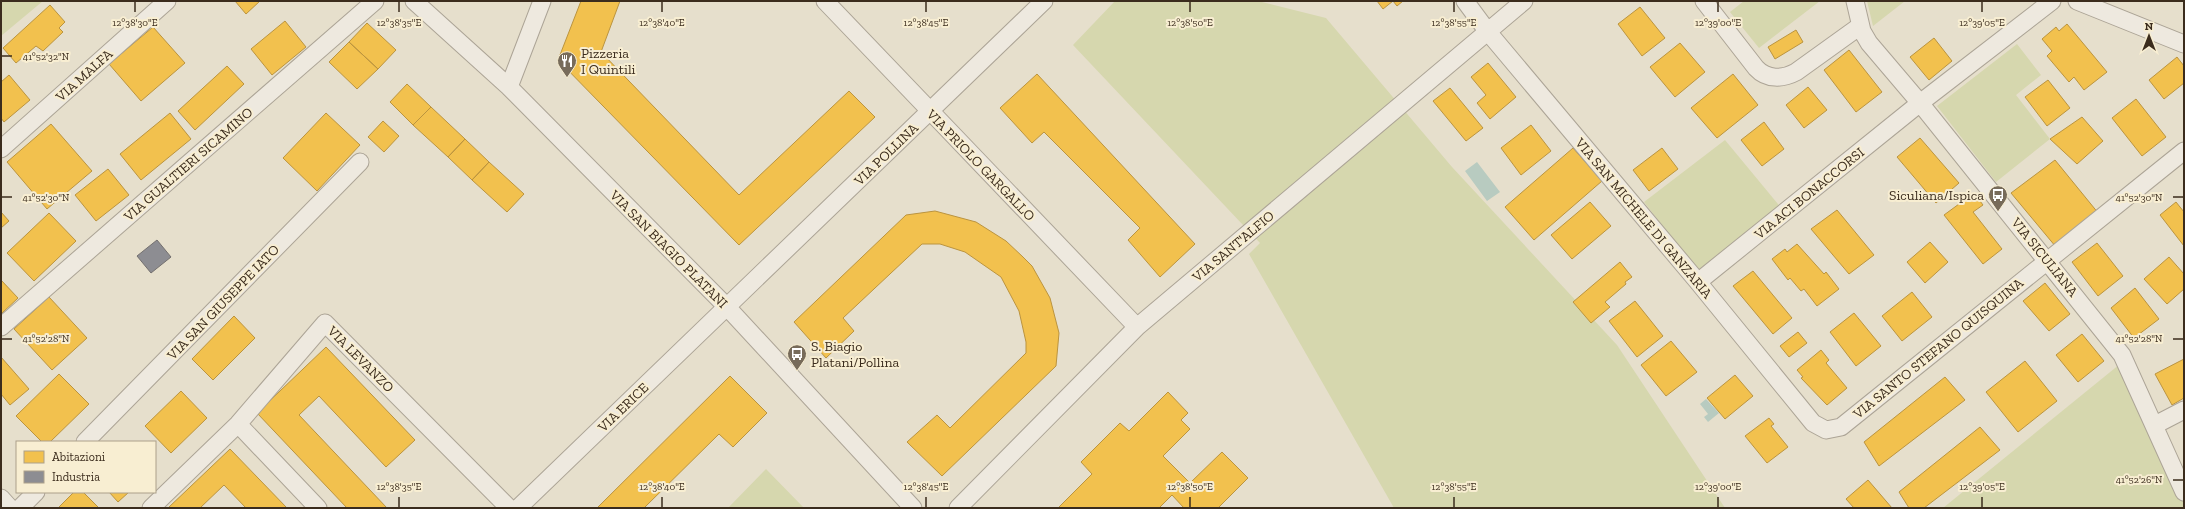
<svg xmlns="http://www.w3.org/2000/svg" width="2185" height="509" font-family="'Zilla Slab',serif">
	<style>
		.green { fill: #d6d7ae }
		.water { fill: #b8cbc0 }
		.homes { fill: #f2c14e; stroke: #bb943f }
		.industry { fill: #8d8d92; stroke: #74706f }
		.lines { fill: none; stroke-linecap: round; stroke-linejoin: round }
		.street-casing { stroke: #aca496; stroke-width: 19 }
		.street { stroke: #eee9df; stroke-width: 17 }
		.ticks { fill: none; stroke: #3b2c1d; stroke-width: 1.5 }
		.labels { text-anchor: middle; stroke-width: 4; stroke-linejoin: round; paint-order: stroke }
		.poi-label { font-size: 14px; fill: #3b2c1d; stroke: #f8eed2; text-anchor: start }
		.street-label { font-size: 14px; fill: #3b2c1d; stroke: #f8eed2 }
		.ticks-label { font-size: 10px; text-anchor: middle; fill: #3b2c1d; stroke: #f8eed2; stroke-width: 4; stroke-linejoin: round; paint-order: stroke }
	</style>
	<rect width="100%" height="100%" fill="#e6dfcc"/>
	<!-- green -->
	<path class="green" d="M1,1H43L1,36Z
		M1115,1H1258L1326,18L1452,167L1617,345L1725,508H1394L1249,254L1260,243L1073,45Z
		M1744,1H1820L1759,48L1730,12Z
		M1867,1H1905L1873,26Z
		M2017,44L2041,75L2016,95L2050,139L1996,182L1937,106Z
		M1725,140L1782,209L1701,275L1644,202Z
		M2120,364L2184,492V508H1943Z
		M766,469L804,508H728Z"/>
	<!-- water -->
	<path class="water" d="M1477,162L1500,192L1487,201L1465,171Z
		M1706,399L1719,413L1708,422L1704,417L1708,414L1700,404Z"/>
	<!-- homes -->
	<path class="homes" d="M235,1H260L246,14Z
		M581,1H620L601,52L739,195L849,91L875,117L739,245L558,60Z
		M1377,1H1403L1397,6L1393,1L1383,9Z
		M50,5L65,22L59,28L63,32L43,51L36,46L16,63L3,48Z
		M1640,7L1665,38L1642,56L1618,24Z
		M285,21L306,47L272,75L251,49Z
		M367,23L396,50L378,69L349,42Z
		M2067,24L2107,72L2084,90L2074,77L2069,82L2047,56L2052,51L2042,39L2056,27L2059,31Z
		M153,27L185,63L141,101L109,64Z
		M1796,30L1803,42L1775,59L1768,47Z
		M1934,38L1952,61L1929,80L1910,57Z
		M349,42L378,69L357,89L329,62Z
		M1680,43L1705,72L1675,97L1650,67Z
		M1849,50L1882,92L1856,112L1824,70Z
		M2177,57L2184,66V83L2164,99L2149,80Z
		M1488,63L1516,97L1490,119L1477,103L1486,95L1471,77Z
		M227,66L244,84L195,130L178,111Z
		M1037,74L1195,244L1160,277L1128,240L1140,228L1044,132L1032,143L1000,108Z
		M1733,74L1758,105L1717,138L1691,108Z
		M9,75L30,100L4,122L1,118V82Z
		M2048,80L2070,108L2047,126L2025,97Z
		M407,84L431,107L413,125L390,102Z
		M1808,87L1827,110L1804,128L1786,105Z
		M1450,88L1483,128L1466,141L1433,101Z
		M2136,99L2166,137L2142,156L2112,118Z
		M431,107L465,139L448,157L413,125Z
		M170,113L191,139L141,180L120,154Z
		M326,113L360,145L317,191L283,158Z
		M2082,117L2103,141L2077,164L2050,139Z
		M383,121L399,136L384,152L368,137Z
		M1764,122L1784,149L1762,166L1741,140Z
		M51,124L92,171L47,209L7,162Z
		M1531,125L1551,151L1521,175L1501,148Z
		M1920,138L1959,183L1936,203L1897,157Z
		M465,139L489,162L472,180L448,157Z
		M1573,148L1602,181L1534,240L1505,207Z
		M1662,148L1678,169L1649,191L1633,170Z
		M2055,160L2099,214L2056,247L2011,193Z
		M489,162L524,194L507,212L472,180Z
		M108,169L129,195L96,221L75,195Z
		M1974,193L1983,205L1973,212L2002,249L1983,264L1944,215Z
		M1590,202L1611,226L1572,259L1551,235Z
		M2176,202L2184,212V246L2160,215Z
		M1837,210L1874,255L1849,274L1811,229Z
		M935,211L976,222L1006,241L1023,257L1032,266L1050,298L1059,333L1056,366L942,476L907,442L937,415L950,428L1026,353V342L1019,311L1001,277L965,252L940,244H922L843,318L854,331L826,358L794,322L906,215Z
		M1,212L9,221L1,228Z
		M49,213L76,241L34,281L7,253Z
		M1930,242L1948,262L1925,283L1907,262Z
		M2097,243L2123,276L2098,296L2072,262Z
		M1797,244L1824,274L1826,272L1839,289L1817,306L1804,289L1801,291L1790,278L1788,280L1772,259L1785,249L1787,252Z
		M2169,257L2184,274V289L2167,304L2144,279Z
		M1620,262L1632,277L1625,282L1626,284L1605,302L1610,307L1591,323L1573,302Z
		M1753,271L1792,318L1773,334L1733,286Z
		M1,280L18,298L1,314Z
		M2045,283L2070,314L2049,331L2023,301Z
		M2135,288L2159,319L2134,338L2111,308Z
		M1912,292L1932,317L1902,341L1882,316Z
		M49,297L87,338L52,370L14,329Z
		M1635,301L1663,336L1637,357L1609,321Z
		M1854,313L1881,346L1856,366L1830,332Z
		M234,316L255,338L213,380L192,359Z
		M1798,332L1807,343L1789,357L1780,346Z
		M2082,334L2104,361L2078,382L2056,355Z
		M1671,341L1697,372L1666,396L1641,365Z
		M326,347L415,440L386,467L319,396L299,415L387,508H347L257,413Z
		M1821,350L1829,360L1826,363L1847,388L1827,405L1801,378L1803,377L1797,370Z
		M1,357L29,389L10,405L1,394Z
		M2184,359V398L2172,405L2155,374Z
		M2025,361L2057,401L2018,432L1986,392Z
		M59,374L89,404L50,442H42L16,416Z
		M1735,375L1753,396L1725,419L1707,398Z
		M730,376L767,413L733,447L719,434L644,508H597Z
		M1945,377L1965,400L1879,466L1864,442Z
		M181,391L207,418L171,453L145,426Z
		M1168,392L1188,413L1181,420L1190,429L1163,456L1190,483L1222,452L1248,478L1218,508H1184L1172,495L1159,508H1058L1092,474L1081,462L1120,423L1129,431Z
		M1769,418L1774,424L1771,426L1788,447L1767,463L1745,436Z
		M1980,427L2000,450L1924,508H1909L1899,492Z
		M230,449L287,508H246L224,485L200,508H168Z
		M1868,480L1892,508H1854L1846,499Z
		M74,492H83L99,508H58Z
		M109,492H129L118,502Z"/>
	<!-- industry -->
	<path class="industry" d="M157,240L171,257L151,273L137,256Z"/>
	<g class="lines">
		<!-- street casing -->
		<g class="street-casing">
			<path id="street" d="M414,1L509,87L727,307L913,508
				M825,1L1137,327
				M1465,1L1488,32L1698,282L1813,423L1826,430L1841,427L2184,151
				M1704,1L1756,68C1767,80 1783,79 1796,72L1860,26
				M1855,1L1862,31L1869,43L1920,103L2122,355L2184,492
				M2077,1L2184,44
				M509,87L542,1
				M1,149L167,1
				M1698,282L1920,103L2052,1
				M1,327L375,1
				M238,424L318,508
				M2155,425L2184,410
				M85,442L360,162
				M1,498L10,508
				M20,508L36,492
				M151,508L238,424L325,323L509,508
				M518,508L1044,1
				M958,508L1137,327L1524,1"/>
		</g>
		<!-- street -->
		<use href="#street" class="street"/>
	</g>
	<!-- ticks -->
	<path class="ticks" d="M135,2V12M399,2V12M662,2V12M926,2V12M1190,2V12M1454,2V12M1718,2V12M1982,2V12M2,56H12M2,197H12M2173,197H2183M2,339H12M2173,339H2183M2173,480H2183M399,497V507M662,497V507M926,497V507M1190,497V507M1454,497V507M1718,497V507M1982,497V507"/>
	<!-- icons -->
	<defs>
		<g id="restaurant-pin" transform="scale(1)"><path d="M0 17L-7.5 6A9.5 9.5 0 1 1 7.5 6Z" fill="#776b5a" stroke="#f8eed2"/><path d="M-5-6h1v4h1v-4h1v4h1v-4h1v5L-1.5 .5V6h-2V.5L-5-1ZM5-6V6H3V1.5H1.5Q1.5-4 5-6Z" fill="#fff"/></g>
		<g id="bus-pin" transform="scale(1)"><path d="M0 17L-7.5 6A9.5 9.5 0 1 1 7.5 6Z" fill="#776b5a" stroke="#f8eed2"/><path d="M-5-6H5V4H4V6H2V4H-2V6H-4V4H-5ZM-3.5-4V0h7V-4ZM-3.5 1.2v1.5H-2V1.2ZM2 1.2v1.5H3.5V1.2Z" fill="#fff"/></g>
	</defs>
	<g fill-rule="evenodd">
		<use href="#restaurant-pin" x="567" y="61"/>
		<use href="#bus-pin" x="1998" y="195"/>
		<use href="#bus-pin" x="797" y="354"/>
	</g>
	<g class="labels">
		<!-- poi labels -->
		<g class="poi-label">
			<text x="581" y="58">Pizzeria<tspan x="581" dy="16">I Quintili</tspan></text>
			<text x="1984" y="200" text-anchor="end">Siculiana/Ispica</text>
			<text x="811" y="351">S. Biagio<tspan x="811" dy="16">Platani/Pollina</tspan></text>
		</g>
		<!-- street labels -->
		<g class="street-label">
			<text transform="translate(84 75) rotate(-42)" y="5">VIA MALFA</text>
			<text transform="translate(886 154) rotate(-44)" y="5">VIA POLLINA</text>
			<text transform="translate(188 164) rotate(-41)" y="5">VIA GUALTIERI SICAMINO</text>
			<text transform="translate(981 165) rotate(46)" y="5">VIA PRIOLO GARGALLO</text>
			<text transform="translate(1809 193) rotate(-39)" y="5">VIA ACI BONACCORSI</text>
			<text transform="translate(1644 218) rotate(50)" y="5">VIA SAN MICHELE DI GANZARIA</text>
			<text transform="translate(1233 246) rotate(-40)" y="5">VIA SANT'ALFIO</text>
			<text transform="translate(669 249) rotate(45)" y="5">VIA SAN BIAGIO PLATANI</text>
			<text transform="translate(2045 257) rotate(51)" y="5">VIA SICULIANA</text>
			<text transform="translate(223 302) rotate(-46)" y="5">VIA SAN GIUSEPPE IATO</text>
			<text transform="translate(1938 348) rotate(-39)" y="5">VIA SANTO STEFANO QUISQUINA</text>
			<text transform="translate(361 359) rotate(45)" y="5">VIA LEVANZO</text>
			<text transform="translate(623 407) rotate(-44)" y="5">VIA ERICE</text>
		</g>
	</g>
	<g class="ticks-label">
		<text x="135" y="26">12°38'30"E</text>
		<text x="399" y="26">12°38'35"E</text>
		<text x="662" y="26">12°38'40"E</text>
		<text x="926" y="26">12°38'45"E</text>
		<text x="1190" y="26">12°38'50"E</text>
		<text x="1454" y="26">12°38'55"E</text>
		<text x="1718" y="26">12°39'00"E</text>
		<text x="1982" y="26">12°39'05"E</text>
		<text x="46" y="60">41°52'32"N</text>
		<text x="46" y="201">41°52'30"N</text>
		<text x="2139" y="201">41°52'30"N</text>
		<text x="46" y="342">41°52'28"N</text>
		<text x="2139" y="342">41°52'28"N</text>
		<text x="2139" y="483">41°52'26"N</text>
		<text x="399" y="490">12°38'35"E</text>
		<text x="662" y="490">12°38'40"E</text>
		<text x="926" y="490">12°38'45"E</text>
		<text x="1190" y="490">12°38'50"E</text>
		<text x="1454" y="490">12°38'55"E</text>
		<text x="1718" y="490">12°39'00"E</text>
		<text x="1982" y="490">12°39'05"E</text>
	</g>
	<!-- border -->
	<rect width="2185" height="509" fill="none" stroke="#3b2c1d" stroke-width="4"/>
	<!-- legend -->
	<rect x="16" y="441" width="140" height="52" fill="#f8eed2" stroke="#aca08a"/>
	<rect x="24" y="451" width="20" height="12" fill="#f2c14e" stroke="#aca08a"/>
	<text x="52" y="461" font-size="12" fill="#3b2c1d">Abitazioni</text>
	<rect x="24" y="471" width="20" height="12" fill="#8d8d92" stroke="#aca08a"/>
	<text x="52" y="481" font-size="12" fill="#3b2c1d">Industria</text>
	<!-- north arrow -->
	<g transform="translate(2149 36)" stroke="#f8eed2" stroke-width="3" paint-order="stroke">
	<path d="M0-3L7 15L0 10L-7 15Z" fill="#3b2c1d"/>
	<text y="-6" font-size="11" font-weight="bold" text-anchor="middle" fill="#3b2c1d">N</text>
	</g>
</svg>
